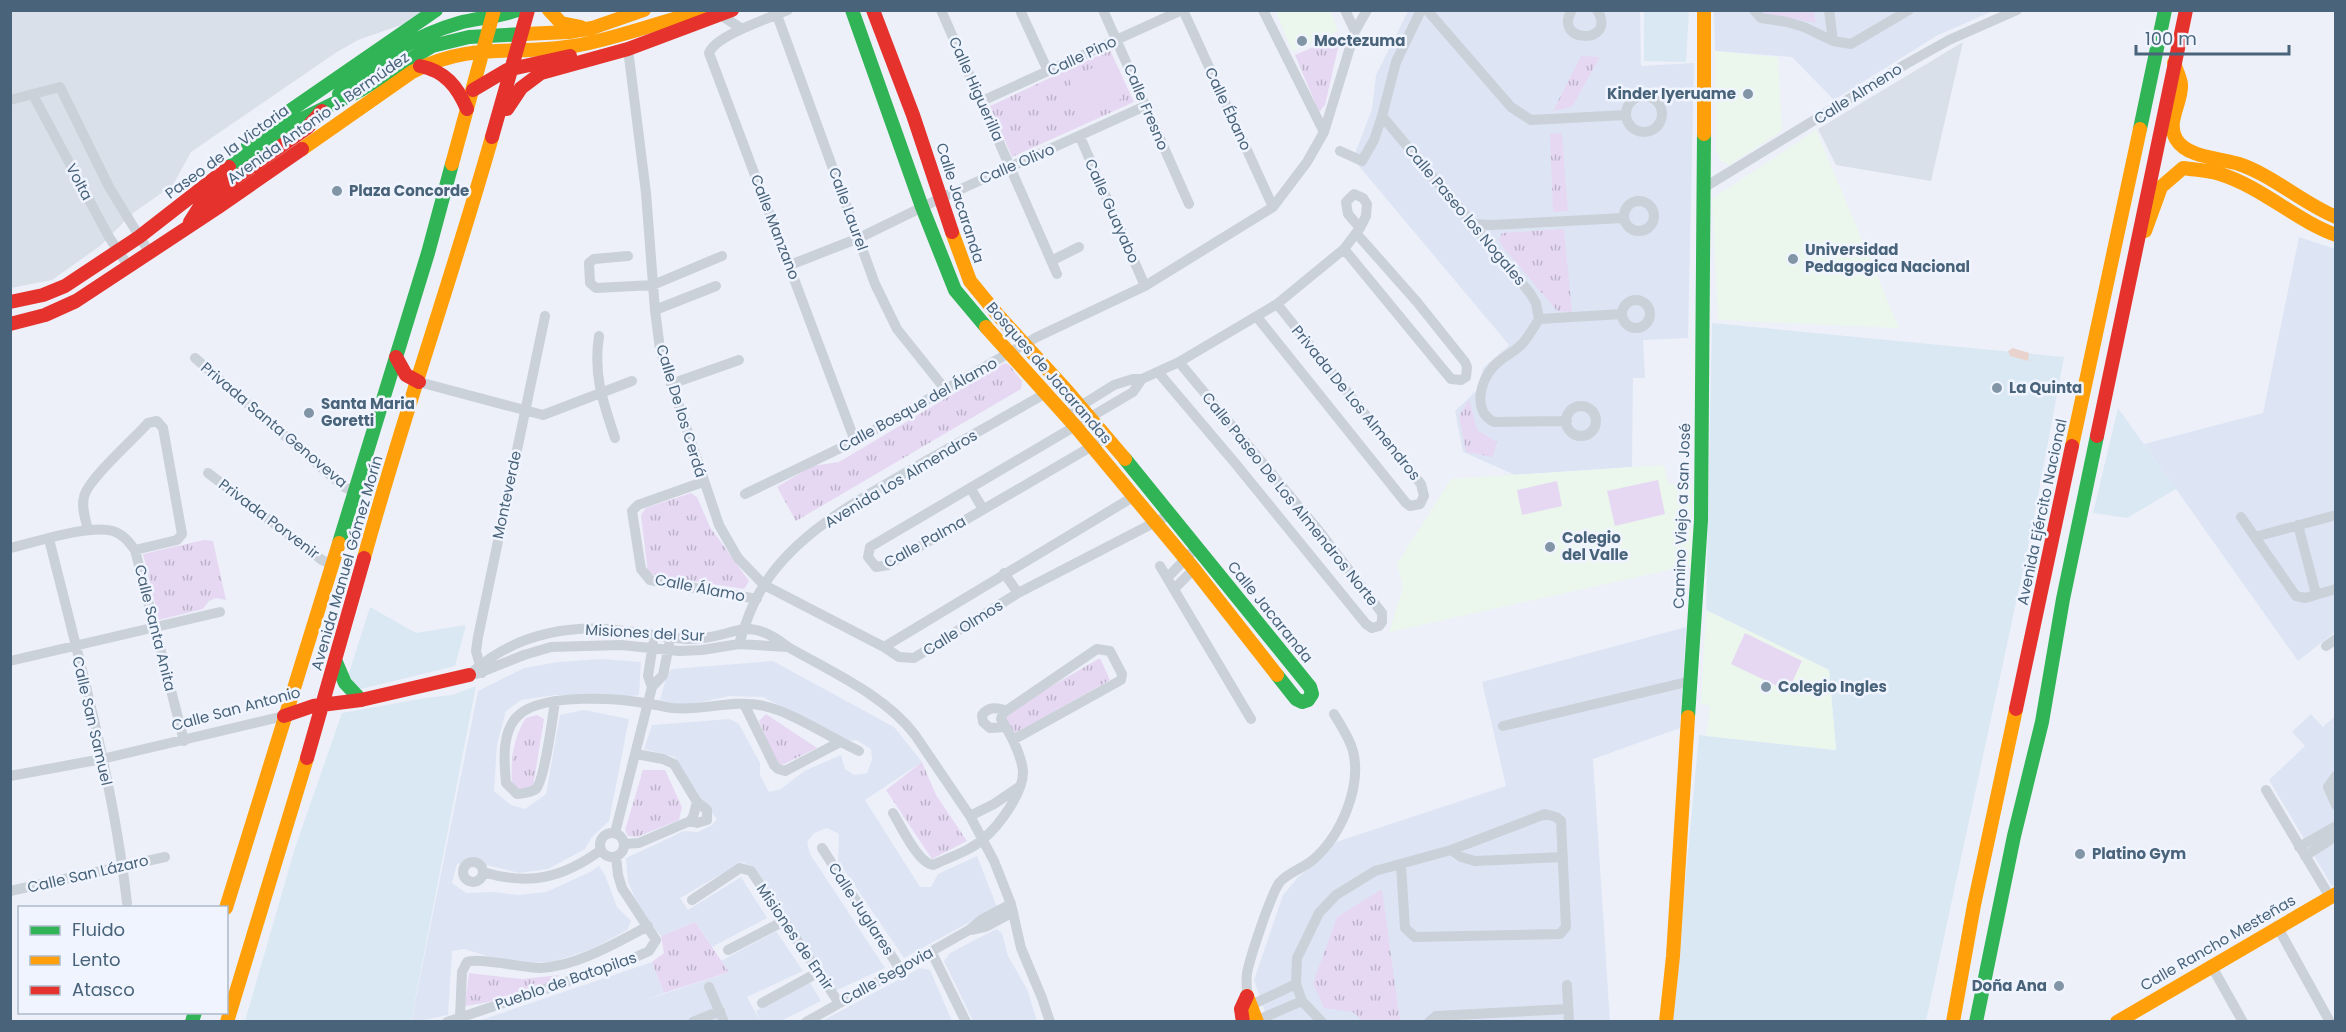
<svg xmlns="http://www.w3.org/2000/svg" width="2346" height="1032" font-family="Poppins,sans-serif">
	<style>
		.residential { fill: #dde5f4 }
		.commercial { fill: #dae8f4 }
		.industrial { fill: #d9e0e9 }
		.education { fill: #ebf6ed }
		.park { fill: url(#park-tufts) }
		.pitch { fill: #e6d8f2 }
		.water { fill: #ead3cd }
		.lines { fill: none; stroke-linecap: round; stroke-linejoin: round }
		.street { stroke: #cad1d9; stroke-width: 10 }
		.fast { stroke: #30b455; stroke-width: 14 }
		.slow { stroke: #ff9f0a; stroke-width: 14 }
		.jam { stroke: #e5322d; stroke-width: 14 }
		.poi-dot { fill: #8295a6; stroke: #f0f4ff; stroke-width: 2 }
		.labels { text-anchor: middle; stroke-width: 5; stroke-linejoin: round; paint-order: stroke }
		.poi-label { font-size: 15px; font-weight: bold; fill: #49647a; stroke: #f0f4ff; text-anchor: start }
		.street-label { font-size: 15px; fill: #49647a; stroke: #f0f4ff }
	</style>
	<defs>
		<pattern id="park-tufts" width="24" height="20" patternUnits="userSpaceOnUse" patternTransform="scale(1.5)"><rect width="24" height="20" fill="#e6d8f2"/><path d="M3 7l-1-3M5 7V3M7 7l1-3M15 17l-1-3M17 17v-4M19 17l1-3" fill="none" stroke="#bcb3c9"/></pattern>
	</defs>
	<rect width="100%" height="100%" fill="#edf0f9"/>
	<!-- residential -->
	<path class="residential" d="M1408,11H1640L1641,66L1694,63L1688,338L1643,340L1645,378H1633L1632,467L1515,475L1463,452L1455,411L1478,389L1483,368L1509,345L1353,159L1372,109L1376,75Z
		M1714,11H1993L1938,35L1834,100L1792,57L1715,51Z
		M2299,237L2335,249V632L2298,661L2144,444L2263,413Z
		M1686,627L1680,728L1593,759L1610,1021H1268L1254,980L1283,895L1298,877L1320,860L1336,842L1506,786L1482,682Z
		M602,659L641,662L639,695L622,697L556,695L521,700L506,711L497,745L494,791L511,805L525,809L546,794L560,715L584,710L629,719L609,821L591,838L585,849L548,869L519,873L475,862L457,864L452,883L466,893L492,892L518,895L546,892L590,872L599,866L605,875L617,907L631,921L627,930L592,949L552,962L511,963L464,949L452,951L448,1015L420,1021L411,1022L478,691L524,668L558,662Z
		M773,661L894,727L922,762L865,800L920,887H931L938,874L977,856L997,907L904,958L838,861L839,834L827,828L814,833L807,842L810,854L885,968L833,992L755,868L742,862L680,898L688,910L741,877L767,918L712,947L695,922L661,936L640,910L628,882L626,858L684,831L698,832L712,825L717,819L699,799L675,757L644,749L652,725L729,719L739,724L760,763V775L769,792L781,789L804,771L841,755L845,769L854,775L867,773L872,760L871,749L856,740L845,741L763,697L729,696L685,706L660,700L667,674L672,669Z
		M2311,714L2323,727L2335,716V884L2332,886L2269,780L2305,746L2292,732Z
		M996,929L1002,933L1008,956L1027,989L1037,1021H973L944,961L950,953Z
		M776,931L803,971L747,997L760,1021L756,1011L809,981L821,1001L781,1021L475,1022L652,962L664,993L646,1000L729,972L721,961Z
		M920,968L930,970L952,1021H822Z"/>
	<!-- commercial -->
	<path class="commercial" d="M1644,11H1689L1686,62L1644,61Z
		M1712,323L2064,357L2031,533L1926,1021L1672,1022L1699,735L1836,750L1829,670L1706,610Z
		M2118,408L2176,489L2127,518L2093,513Z
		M370,607L416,633L466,625L455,666L361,689L355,686L348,676Z
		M476,686L411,1021H245L295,848L342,713L425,698L452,695Z"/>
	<!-- industrial -->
	<path class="industrial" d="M11,11H428L418,19L358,40L337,52L191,152L173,185L133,213L100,246L52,280L11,288Z
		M1963,42L1931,181L1836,165L1818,129Z"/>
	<!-- education -->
	<path class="education" d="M1276,11H1330L1338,31L1292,51Z
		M1715,51L1778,57L1782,131L1729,165L1720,160L1716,151Z
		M1816,130L1899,328L1718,320L1712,199Z
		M1664,465L1668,484H1692V515L1685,519V526L1692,530L1691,565L1389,632L1403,588L1397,564L1451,479Z
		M1706,610L1829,670L1836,750L1706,736L1710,706L1701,704Z"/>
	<!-- park -->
	<path class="park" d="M1759,12L1814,11L1816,23Z
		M1341,35L1325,105L1319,112L1295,55Z
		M1110,50L1134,102L1012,157L990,106Z
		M1581,56L1600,57L1572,107L1553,111Z
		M1562,133L1568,211L1553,212L1550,134Z
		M1564,229L1572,312L1557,311L1503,247L1499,240L1502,233Z
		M1005,363L1009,365L1022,381L1021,389L796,521L777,487L812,466L839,462Z
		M1469,399L1477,430L1497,442L1493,457L1466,452L1459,416Z
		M691,493L697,497L710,527L749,581L744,589L648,574L641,515L646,508Z
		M204,540L213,541L226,600L216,598L209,601L203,609L159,620L143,554Z
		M1100,658L1110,680L1014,734L1002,715Z
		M766,714L817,748L780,766L774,758L759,721Z
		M537,715L544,719L533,787L519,792L513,787C509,765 513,737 526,718Z
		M922,762L936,795L967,841L932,859L886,790Z
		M643,770H665L682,807L679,820L637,837L628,836L625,830Z
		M1382,889L1400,1021H1362L1353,1012L1324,1008L1313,983L1337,917Z
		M695,922L729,972L664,993L652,962L664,953L661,936Z
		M469,973L522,979L560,975C537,993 494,1002 465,1006Z"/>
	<!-- pitch -->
	<path class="pitch" d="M1107,61L1123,98L1086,115L1069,79Z
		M1658,480L1665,514L1615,526L1607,491Z
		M1557,481L1562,506L1522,515L1517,490Z
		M1745,633L1802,661L1788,691L1731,664Z"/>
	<!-- water -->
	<path class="water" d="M2013,348L2029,353L2028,361L2010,356L2008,351Z"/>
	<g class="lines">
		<!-- street -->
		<path class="street" d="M788,10C770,18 716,35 709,53L855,441
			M941,10L1057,274
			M1020,10L1048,71
			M1103,10L1189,204
			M1183,10L1273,207
			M1263,10L1324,132
			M1345,10L1355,31
			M1427,10L1511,107L1531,120L1626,115
			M1572,10C1551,44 1619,45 1597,10
			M1754,10L1761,18L1787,22L1804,27L1833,41L1851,44L1909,10
			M1829,10L1833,41
			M719,14L742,29
			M777,15L875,284L897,329L945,389
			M628,49L646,193L655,310L660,349L719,525L738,558L764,585L884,647L899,657L914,658L1018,593L1171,514
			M33,95L109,237L129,267
			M1626 114a18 18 0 1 1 36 0a18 18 0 1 1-36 0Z
			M10,100L60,87L109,187L149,252
			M982,101L1182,10
			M1382,116L1530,293L1536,303L1539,319
			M1080,137L1145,286
			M1340,151L1362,161L1374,140L1382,116L1396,62L1421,10
			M1705,187L1906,64L1949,40L2017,10
			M1624 216a15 15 0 1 1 30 0a15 15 0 1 1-30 0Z
			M1473,224L1491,225L1624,218
			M1344,249L1451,379L1461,380L1466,377L1467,367L1465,362L1417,302L1356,233
			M628,256L594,259L589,263L590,283L596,288L653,285L722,256
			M1051,261L1079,247
			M790,265L859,238L941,198L1145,106
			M1622 314a14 14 0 1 1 28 0a14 14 0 1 1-28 0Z
			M655,310L716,286
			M1257,317L1406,503L1410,506L1420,504L1424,496L1421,484L1277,304
			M1539,319C1533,329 1528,338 1520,346C1512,353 1502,358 1494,366C1480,380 1472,412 1494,422L1567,421
			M1539,319L1622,314
			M599,336C593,375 603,402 615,438
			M195,358L344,487L354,491
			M1158,372L1235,463L1366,624L1372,628L1379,626L1382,622V613L1319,531L1179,362
			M419,382L543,415L632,381
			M671,384L739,360
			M1566 421a15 15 0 1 1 30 0a15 15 0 1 1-30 0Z
			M1066,415L1114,385L1133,379H1142L1179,362L1277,304L1344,249L1360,228L1366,216L1367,204L1363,198L1354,194L1346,202L1348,214L1360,228
			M1106,438L888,565L876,567L868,557L870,547L1133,392L1142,379
			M208,473L322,560L330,564
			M703,482L638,505L632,511L641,569L650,580L757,599
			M971,489L983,509
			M745,494L855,441L1037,337L1145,286L1273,207L1307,162L1324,132L1355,31L1367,10
			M2241,517L2296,596L2305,598L2336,589
			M2298,525L2316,594
			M88,530C86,520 81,508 84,497C87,480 135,438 148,423L157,421L163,428L182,534L177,540L135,550
			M2255,537L2336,515
			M49,539C79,659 113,780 127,903
			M10,548C36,542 89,524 113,531C123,534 129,542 135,550L184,741
			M1160,566L1251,719
			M1004,573L1018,593
			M1168,577L1197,547
			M1175,588L1194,569
			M739,644C745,624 752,603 764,585C800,528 870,494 926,461C966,439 1006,416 1046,393
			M2326,646L2336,639
			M884,647L1133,497
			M10,661L220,612
			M482,673L476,651L478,637L545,316
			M476,674L524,655L551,647L621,645L679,651L702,650L739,644L788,647
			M469,675C508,639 556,626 608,629C635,631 662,638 690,639C737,639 743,612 788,647C830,671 886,696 915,735L970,816L994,861L1011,904L1021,948L1042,998L1050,1022
			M652,687L663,675L669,645
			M652,687L648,676L653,644
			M555,701C553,716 544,781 536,789C531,793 523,793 517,794L506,783C504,762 501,729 520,714C545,693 619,698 650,704C658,705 665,707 673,708C703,711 734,699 764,706C792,712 831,738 859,751
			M744,704L774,765L778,769L785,771L840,742
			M1006,710C995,708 989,706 982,715L983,722L990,728L1006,727
			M1503,726L1691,681
			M10,776L102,759L284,716
			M2336,776L2328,787L2336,805
			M2266,790L2330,897
			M893,813C901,826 918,863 933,865C950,857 970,851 983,839C999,826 1024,792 1023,771C1021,753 1010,734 1001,719L1003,713L1097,649L1110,651L1122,674L1121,680L1013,740
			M970,816L994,804L1019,787
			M690,821L697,823L707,820V810L697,802
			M600 845a12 12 0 1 1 24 0a12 12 0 1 1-24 0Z
			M615,833L652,687
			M624,844L639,843L690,821L693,817L697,802L674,764L663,759L636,754
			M2299,847L2336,826
			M822,848L900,969
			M1451,850L1461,857L1475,861L1563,857
			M2305,856L2336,836
			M463 872a10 10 0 1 1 20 0a10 10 0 1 1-20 0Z
			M483,872C529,886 563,878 601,850
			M10,891L165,857
			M692,900L740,868L751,871L839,1003
			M2277,926L2330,1022
			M972,930L985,927L1013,912
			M728,950L784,921
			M931,951L966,1022
			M2211,965L2243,1022
			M1567,985L1569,1022
			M709,987L724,1022
			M1247,996C1247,989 1246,980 1247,973C1250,958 1271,893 1280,882C1289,872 1304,868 1314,859C1341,835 1362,787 1353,751C1349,737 1341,726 1334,714
			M762,1003L817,973
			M1245,1008L1296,984
			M460,1016L462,972L467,962C478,957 523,968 540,968C577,966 616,943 648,926
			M447,1022L625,962L649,951L656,940L622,888L618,875L616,856
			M693,1022L720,1011
			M806,1022L969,930L981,920L1011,904
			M1253,1022L1302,1001
			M1322,1022L1302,1001L1296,984L1297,958L1319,913L1336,895L1375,871L1451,850L1545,814L1556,817L1561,821L1566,927L1560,934L1415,937L1405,928L1401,865
			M1429,1022L1436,1016L1568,1009"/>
		<!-- fast -->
		<path class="fast" d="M852,10L922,207L955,290L986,327
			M339,94C374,62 413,36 459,23C478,18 499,17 518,10
			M2140,129L2165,10
			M248,144L275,121L436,10
			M229,167L294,123L359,91L432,46L469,37L524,34
			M1125,459L1310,687L1312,694L1308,700L1302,702L1296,699L1277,675
			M339,543L428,253L452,164
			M336,662L345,683L361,700
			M1688,717L1701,520L1704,134
			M192,1022L195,1012
			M1976,1022L2014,836L2042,722L2063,599L2097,436"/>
		<!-- slow -->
		<path class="slow" d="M549,10L561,23L581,27
			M1704,10V134
			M524,34L569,32L592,28L644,10
			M2174,63C2176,70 2181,78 2181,85C2182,103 2166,121 2176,139C2187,158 2221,158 2239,164C2274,176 2302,203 2336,217
			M302,149L412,72C471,41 514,56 574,46C620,38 663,20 708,10
			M452,164L494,10
			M2145,231L2161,187L2183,168C2195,170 2208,170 2220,174C2262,187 2295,220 2336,235
			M952,232L970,281L997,314L1068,392L1125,459
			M986,327L1076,427L1194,569L1277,675
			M2072,446L2140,129
			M364,558C403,416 452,278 492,137
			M226,908L339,543
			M1247,996L1257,1022
			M227,1022L307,758
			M1666,1022L1673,956L1688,717
			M1953,1022L1974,905L2016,709
			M2117,1022L2336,894"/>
		<!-- jam -->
		<path class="jam" d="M873,10L913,115L952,232
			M420,66C445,71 457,86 467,109
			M473,90L507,70L570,56
			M507,109L521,88L541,73L628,49L732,10
			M492,137L528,10
			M190,222L202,203L210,196L307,128L322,111
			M10,302L43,295L65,286L139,237L229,167
			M10,324L45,315L76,301L217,208L302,149
			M396,357L406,375L419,382
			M2097,436L2186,10
			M2016,709L2072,446
			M284,716L313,706L361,700L469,675
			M307,758L364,558
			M1243,1022L1241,1009L1247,996"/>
	</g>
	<!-- markers -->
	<g class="poi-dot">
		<circle cx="1302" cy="41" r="6"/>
		<circle cx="1748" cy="94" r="6"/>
		<circle cx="337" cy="191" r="6"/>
		<circle cx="1793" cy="259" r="6"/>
		<circle cx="1997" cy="388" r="6"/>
		<circle cx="309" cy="413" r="6"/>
		<circle cx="1550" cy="547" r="6"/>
		<circle cx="1766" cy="687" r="6"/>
		<circle cx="2080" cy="854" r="6"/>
		<circle cx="2059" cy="986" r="6"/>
	</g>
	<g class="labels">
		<!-- poi labels -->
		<g class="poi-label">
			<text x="1314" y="46">Moctezuma</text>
			<text x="1736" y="99" text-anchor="end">Kinder Iyeruame</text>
			<text x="349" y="196">Plaza Concorde</text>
			<text x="1805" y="255">Universidad<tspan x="1805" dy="17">Pedagogica Nacional</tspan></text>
			<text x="2009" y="393">La Quinta</text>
			<text x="321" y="409">Santa Maria<tspan x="321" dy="17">Goretti</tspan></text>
			<text x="1562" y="543">Colegio<tspan x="1562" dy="17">del Valle</tspan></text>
			<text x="1778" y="692">Colegio Ingles</text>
			<text x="2092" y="859">Platino Gym</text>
			<text x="2047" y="991" text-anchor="end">Doña Ana</text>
		</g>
		<!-- street labels -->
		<g class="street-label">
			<text transform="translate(1082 56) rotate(-25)" y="5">Calle Pino</text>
			<text transform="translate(976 89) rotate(66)" y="5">Calle Higuerilla</text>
			<text transform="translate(1858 94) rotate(-32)" y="5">Calle Almeno</text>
			<text transform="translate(1146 107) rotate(67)" y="5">Calle Fresno</text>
			<text transform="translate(1228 109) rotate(65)" y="5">Calle Ébano</text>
			<text transform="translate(318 118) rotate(-35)" y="5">Avenida Antonio J. Bermúdez</text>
			<text transform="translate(227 152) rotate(-36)" y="5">Paseo de la Victoria</text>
			<text transform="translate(1017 164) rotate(-23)" y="5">Calle Olivo</text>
			<text transform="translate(79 182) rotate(62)" y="5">Volta</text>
			<text transform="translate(960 203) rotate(72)" y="5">Calle Jacaranda</text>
			<text transform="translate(848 209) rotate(70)" y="5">Calle Laurel</text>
			<text transform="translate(1112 211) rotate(66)" y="5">Calle Guayabo</text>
			<text transform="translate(1465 215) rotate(50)" y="5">Calle Paseo los Nogales</text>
			<text transform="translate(775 227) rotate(69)" y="5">Calle Manzano</text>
			<text transform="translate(1049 373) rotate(49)" y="5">Bosques de Jacarandas</text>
			<text transform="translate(1356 403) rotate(51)" y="5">Privada De Los Almendros</text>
			<text transform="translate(918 405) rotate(-29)" y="5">Calle Bosque del Álamo</text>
			<text transform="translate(681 411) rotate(73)" y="5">Calle De los Cerdá</text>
			<text transform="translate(274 425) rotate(40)" y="5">Privada Santa Genoveva</text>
			<text transform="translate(901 479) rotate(-31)" y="5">Avenida Los Almendros</text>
			<text transform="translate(507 495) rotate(-78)" y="5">Monteverde</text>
			<text transform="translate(1290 499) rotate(51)" y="5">Calle Paseo De Los Almendros Norte</text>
			<text transform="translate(2042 512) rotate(-78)" y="5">Avenida Ejército Nacional</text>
			<text transform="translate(1682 516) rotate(-88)" y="5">Camino Viejo a San José</text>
			<text transform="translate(269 519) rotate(37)" y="5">Privada Porvenir</text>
			<text transform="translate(925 542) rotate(-29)" y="5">Calle Palma</text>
			<text transform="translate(347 563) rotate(-74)" y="5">Avenida Manuel Gómez Morín</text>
			<text transform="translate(700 588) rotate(11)" y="5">Calle Álamo</text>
			<text transform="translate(1270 612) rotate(51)" y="5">Calle Jacaranda</text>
			<text transform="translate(155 628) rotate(76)" y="5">Calle Santa Anita</text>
			<text transform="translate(963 628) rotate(-32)" y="5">Calle Olmos</text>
			<text transform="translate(645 633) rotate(3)" y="5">Misiones del Sur</text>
			<text transform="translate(236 709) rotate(-15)" y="5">Calle San Antonio</text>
			<text transform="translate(92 721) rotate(77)" y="5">Calle San Samuel</text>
			<text transform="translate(88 874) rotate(-13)" y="5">Calle San Lázaro</text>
			<text transform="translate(861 909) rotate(57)" y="5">Calle Juglares</text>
			<text transform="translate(795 937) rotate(56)" y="5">Misiones de Emir</text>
			<text transform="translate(2218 943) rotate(-30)" y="5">Calle Rancho Mesteñas</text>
			<text transform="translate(887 976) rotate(-29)" y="5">Calle Segovia</text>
			<text transform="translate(566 981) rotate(-19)" y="5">Pueblo de Batopilas</text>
		</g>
	</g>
	<!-- border -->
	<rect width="2346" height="1032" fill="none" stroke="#49647a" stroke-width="24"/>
	<!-- legend -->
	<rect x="18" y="906" width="210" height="108" fill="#f0f4ff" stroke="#adbaca" stroke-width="1.5"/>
	<rect x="30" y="926" width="30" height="9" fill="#30b455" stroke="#adbaca" stroke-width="1.5"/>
	<text x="72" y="936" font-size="18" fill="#49647a">Fluido</text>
	<rect x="30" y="956" width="30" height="9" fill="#ff9f0a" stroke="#adbaca" stroke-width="1.5"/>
	<text x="72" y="966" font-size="18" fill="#49647a">Lento</text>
	<rect x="30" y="986" width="30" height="9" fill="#e5322d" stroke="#adbaca" stroke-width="1.5"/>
	<text x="72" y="996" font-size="18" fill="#49647a">Atasco</text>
	<!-- scale -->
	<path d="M2136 45v9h153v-9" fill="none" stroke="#49647a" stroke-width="3"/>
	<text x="2145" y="45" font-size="18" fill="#49647a" stroke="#f0f4ff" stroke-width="4.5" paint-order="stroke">100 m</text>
</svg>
